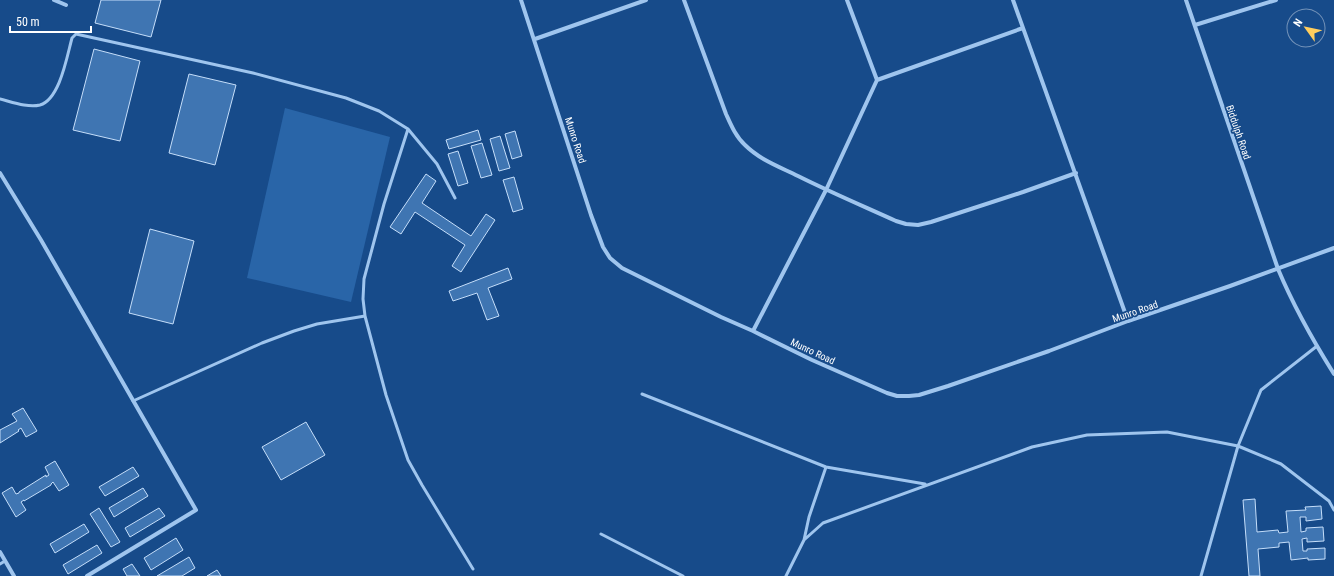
<svg xmlns="http://www.w3.org/2000/svg" width="1334" height="576" font-family="'Roboto Condensed',sans-serif">
	<style>
		.green { fill: #2965a8 }
		.building { fill: #3f75b2; stroke: #c5defa }
		.lines { fill: none; stroke-linecap: round; stroke-linejoin: round }
		.service { stroke: #9fc5ee; stroke-width: 3 }
		.minor { stroke: #9fc5ee; stroke-width: 4 }
		.labels { text-anchor: middle; stroke-width: 3.5; stroke-linejoin: round; paint-order: stroke }
		.street-label { font-size: 10px; fill: #fff; stroke: #174b8a }
	</style>
	<rect width="100%" height="100%" fill="#174b8a"/>
	<!-- green -->
	<path class="green" d="M285,108L390,137L351,302L247,278Z"/>
	<!-- building -->
	<path class="building" d="M101,0H161L151,37L95,23Z
		M94,49L140,61L120,141L73,130Z
		M189,74L236,85L215,165L169,153Z
		M478,130L481,140L449,149L446,140Z
		M515,131L522,156L512,159L505,134Z
		M500,136L510,168L499,171L490,139Z
		M482,143L492,175L481,178L471,146Z
		M458,151L468,183L458,186L448,154Z
		M426,174L436,181L422,203L471,236L486,214L495,220L461,272L452,266L465,245L415,212L401,234L390,227Z
		M514,177L523,209L513,212L503,180Z
		M150,229L194,241L173,324L129,313Z
		M508,268L512,279L488,288L499,316L487,320L477,293L453,301L449,291Z
		M23,408L37,431L26,437L21,428L18,430L19,431L0,443V430L17,421L12,414Z
		M306,422L325,455L281,480L262,447Z
		M55,461L69,485L59,491L53,482L51,484V485L24,501V500L21,502L26,510L16,517L2,493L12,487L16,494L19,493V492L46,475V477L49,475L45,467Z
		M133,467L139,476L105,496L99,487Z
		M143,488L148,496L114,517L109,508Z
		M1255,499L1257,532L1278,530L1279,533L1288,532L1286,511L1306,510L1305,507L1321,506L1322,519L1306,521V517H1300L1301,532L1306,531V528L1323,527L1324,541L1307,542V538L1302,539L1303,551H1307V549L1325,548V559L1308,560V558L1291,560L1289,542L1279,543V547L1258,549L1260,576H1249L1243,500Z
		M99,508L120,542L111,547L90,514Z
		M159,508L165,516L130,537L125,528Z
		M84,524L89,532L55,553L50,544Z
		M176,538L183,550L151,570L144,558Z
		M97,545L102,553L68,574L63,565Z
		M189,557L195,568L182,576H157Z
		M132,564L140,576H127L123,569Z
		M217,570L221,576H207Z"/>
	<g class="lines">
		<!-- service -->
		<path class="service" d="M0,99C12,102 28,108 40,105C60,99 67,56 72,38L76,34L253,73L346,98L379,111L408,129L437,164L455,198
			M408,129L384,204L364,279L363,299L365,316L386,395L408,460L422,485L473,569
			M1317,346L1261,390L1238,446L1281,464L1329,501L1334,510
			M642,394L826,467L925,484
			M133,401L262,343L294,331L317,324L365,316
			M601,534L683,576
			M804,540L809,517L826,467
			M0,564L5,561
			M786,576L804,540L823,523L1032,447L1087,435L1167,432L1238,446L1201,576"/>
		<!-- minor -->
		<path class="minor" d="M54,0L66,5
			M521,0L591,215L603,247L610,258L622,268L721,317L753,331L812,360L887,393L897,396H909L919,395L948,386L1049,351L1128,321L1230,286L1334,248
			M684,0L726,114C731,125 736,137 745,145C760,160 780,167 798,176C830,192 863,206 896,221L906,224L918,225L931,222L1023,192L1076,173
			M847,0L877,80L1023,28
			M1013,0L1128,321
			M1186,0L1278,269C1294,307 1312,339 1334,374
			M1195,25L1276,0
			M535,39L646,0
			M0,173L41,240L196,510L87,576
			M753,331L826,190L877,80
			M0,552L14,576"/>
	</g>
	<g class="labels">
		<!-- street labels -->
		<g class="street-label">
			<text transform="translate(1239 132) rotate(71)" y="4">Biddulph Road</text>
			<text transform="translate(576 140) rotate(72)" y="4">Munro Road</text>
			<text transform="translate(1135 311) rotate(-19)" y="4">Munro Road</text>
			<text transform="translate(813 351) rotate(25)" y="4">Munro Road</text>
		</g>
	</g>
	<!-- north arrow -->
	<g transform="translate(1306 28) rotate(303)"><circle r="19" fill="#174b8a" stroke="#7493b9"/>
	<path d="M0-3L7 15L0 10L-7 15Z" fill="#ffcd5d"/>
	<text y="-6" font-size="11" font-weight="bold" text-anchor="middle" fill="#ffffff">N</text>
	</g>
	<!-- scale -->
	<path d="M10 26v6h81v-6" fill="none" stroke="#ffffff" stroke-width="2"/>
	<text x="16" y="26" font-size="12" fill="#ffffff" stroke="#174b8a" stroke-width="3" paint-order="stroke">50 m</text>
</svg>
